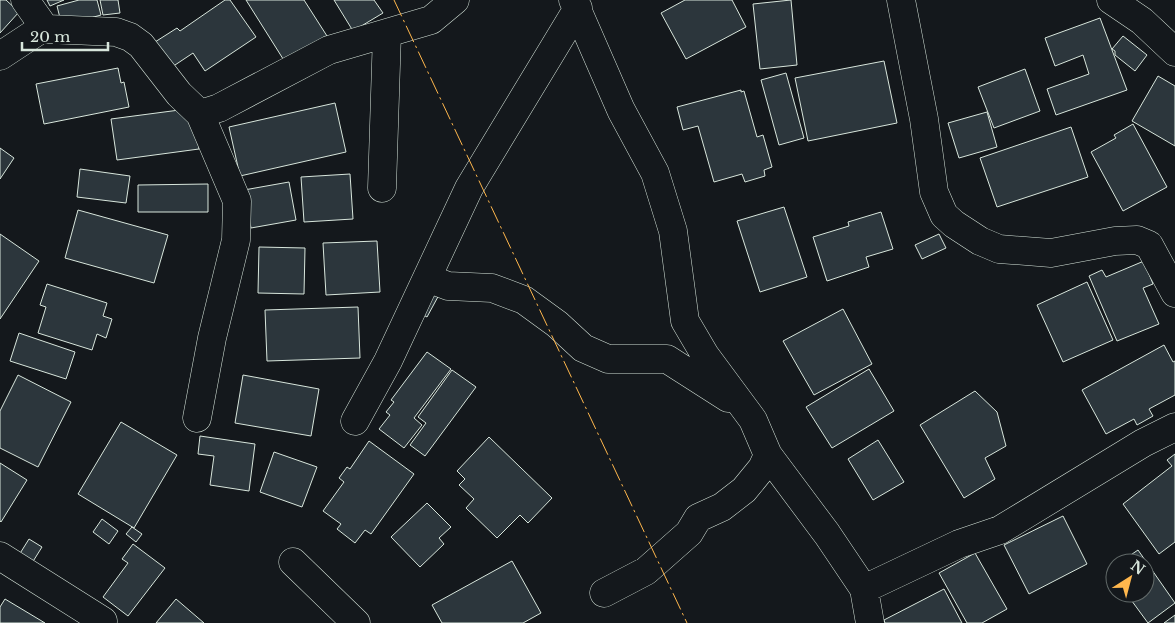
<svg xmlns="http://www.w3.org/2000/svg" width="1175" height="623" font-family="'Libre Baskerville',serif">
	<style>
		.building { fill: #2c363c; stroke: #d8e6dc }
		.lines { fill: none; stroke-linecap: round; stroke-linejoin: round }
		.minor-casing { stroke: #d8e6dc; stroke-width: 29 }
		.minor { stroke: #14181c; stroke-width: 28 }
		.power { stroke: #ffb74d; stroke-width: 1; stroke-dasharray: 18 4 2.5 4; stroke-linecap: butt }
	</style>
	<rect width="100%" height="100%" fill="#14181c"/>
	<!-- building -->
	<path class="building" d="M0,0H6L19,12L0,33Z
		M47,0H64L50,6Z
		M79,0H97L101,15L62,26L57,6Z
		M100,0H118L120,13L103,15Z
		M225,0H230L256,37L205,71L193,53L172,67L155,42L177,28L180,31Z
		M246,0H304L327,36L285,62Z
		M334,0H374L383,13L353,31Z
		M685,0H732L746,27L686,59L661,13Z
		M791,0L797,65L760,69L753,4Z
		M1100,18L1127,90L1056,115L1047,89L1089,74L1083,55L1055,66L1045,38Z
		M1123,36L1147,55L1135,71L1115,55V51L1112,49Z
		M884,61L897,123L808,141L795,78Z
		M118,68L121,83L124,82L129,107L44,124L36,84Z
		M1025,69L1040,111L994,128L978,87Z
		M786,73L804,138L779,145L761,80Z
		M1158,76L1175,86V146L1132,121Z
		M741,90V92L744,91L757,137L763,135L772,167L764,170L765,176L745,182L742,174L714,182L698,126L683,130L677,107Z
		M335,103L346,152L240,176L229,127Z
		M187,109L194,116L199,149L117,160L111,119Z
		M987,112L997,147L959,158L948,123Z
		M1133,124L1167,187L1123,211L1091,152L1116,138L1114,135Z
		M1071,127L1088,177L997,207L980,158Z
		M0,148L14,158L0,179Z
		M80,169L130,176L126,203L77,197Z
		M350,174L353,219L304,222L301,177Z
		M289,182L296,220L251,228L244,190Z
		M208,184V212H138V185Z
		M784,207L807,277L760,292L737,221Z
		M78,210L168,235L154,283L65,258Z
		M881,212L893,249L866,257L869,267L827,281L813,237L849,226L848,222Z
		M0,234L39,261L0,319Z
		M939,234L946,248L922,259L915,245Z
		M377,241L380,292L326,295L323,243Z
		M259,247L305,248L304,294L258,293Z
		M1144,261L1153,284L1143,288L1159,324L1117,341L1089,276L1102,270L1106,277Z
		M1087,282L1113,340L1063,362L1037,305Z
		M47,284L107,303L103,316L112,319L106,338L97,334L92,350L38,333L46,307L40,305Z
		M433,289L440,293L427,317L420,313Z
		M358,307L360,358L267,361L265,310Z
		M843,309L872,364L814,395L783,341Z
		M19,333L75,352L66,379L10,361Z
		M1164,345L1173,362L1175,361V395L1149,409L1153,416L1137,425L1134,419L1106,434L1082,390Z
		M427,352L451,369L414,418L422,425L404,448L379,429L390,415L386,412L394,402L391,400Z
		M869,369L894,411L832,448L806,407Z
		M452,370L476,387L425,456L410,445L426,423L418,417Z
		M18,375L71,402L38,467L0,448V411Z
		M243,375L319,389L311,436L235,423Z
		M975,391L997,412L1006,446L985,458L995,479L964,498L920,425Z
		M121,422L177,455L134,528L78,494Z
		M200,436L255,444L249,491L210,485L214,456L198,454Z
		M489,437L552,498L528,523L520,515L497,538L466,508L474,499L459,485L465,479L457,471Z
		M878,440L904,482L873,500L848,459Z
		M369,441L414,474L371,534L365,530L355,543L337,529L341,524L323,511L344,482L339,478L347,467L350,469Z
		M274,452L317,467L302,507L260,492Z
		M1175,454V542L1159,554L1123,504L1172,466L1167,460Z
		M0,463L27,480L1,522L0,521Z
		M427,503L451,527L439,538L444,544L420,567L391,537Z
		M1063,516L1087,564L1029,594L1004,545Z
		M102,519L118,531L109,544L93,532Z
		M132,527L142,534L136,542L126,534Z
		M29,539L42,547L32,563L19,555Z
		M133,544L165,568L128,616L103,597L128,563L122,559Z
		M1138,550L1175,603L1148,623L1126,593H1145V563H1119Z
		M975,553L1007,609L982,623H967L939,573Z
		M512,561L541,613L523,623H442L432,605Z
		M944,589L962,623H885L884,620Z
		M5,599L45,623H0V607Z
		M176,599L204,623H156Z
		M1175,615V623H1164Z"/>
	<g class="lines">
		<!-- minor casing -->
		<g class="minor-casing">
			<path id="minor" d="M25,0L44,27L48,29L116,32L130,37L141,45L179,94L200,114L237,201L236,240L212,338L197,418
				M573,0L621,110L655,173L673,231L685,321L705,355L753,420L768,455L827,534L864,589L870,623
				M901,0L924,119L934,192L944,215L954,224L980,241L999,249L1051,253L1115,241L1137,240L1149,245L1175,293
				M1111,0L1142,21L1175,52
				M0,56L44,27
				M200,114L219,108L329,50L431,20L455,0
				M382,188L387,33
				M427,278L448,286L492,288L524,300L557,324L583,348L608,359H667L728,398
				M355,421L388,361L469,188L578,8
				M0,556L103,621
				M293,562L356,623
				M864,589L959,544L1000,530L1143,443L1175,427
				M604,593L646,571L689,533L698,518L722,507L744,490L762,468L768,455"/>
		</g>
		<!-- minor -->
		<use href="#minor" class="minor"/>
		<!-- power -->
		<path class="power" d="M394,0L687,623"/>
	</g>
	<!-- north arrow -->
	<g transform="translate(1130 578) rotate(36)"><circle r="24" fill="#14181c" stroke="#626a69"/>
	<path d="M0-4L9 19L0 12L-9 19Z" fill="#ffb74d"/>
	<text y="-8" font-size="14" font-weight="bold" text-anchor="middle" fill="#d8e6dc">N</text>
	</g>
	<!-- scale -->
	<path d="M22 42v8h86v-8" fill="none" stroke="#d8e6dc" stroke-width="2.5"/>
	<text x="30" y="42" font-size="15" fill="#d8e6dc" stroke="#14181c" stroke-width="4" paint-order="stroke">20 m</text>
</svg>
